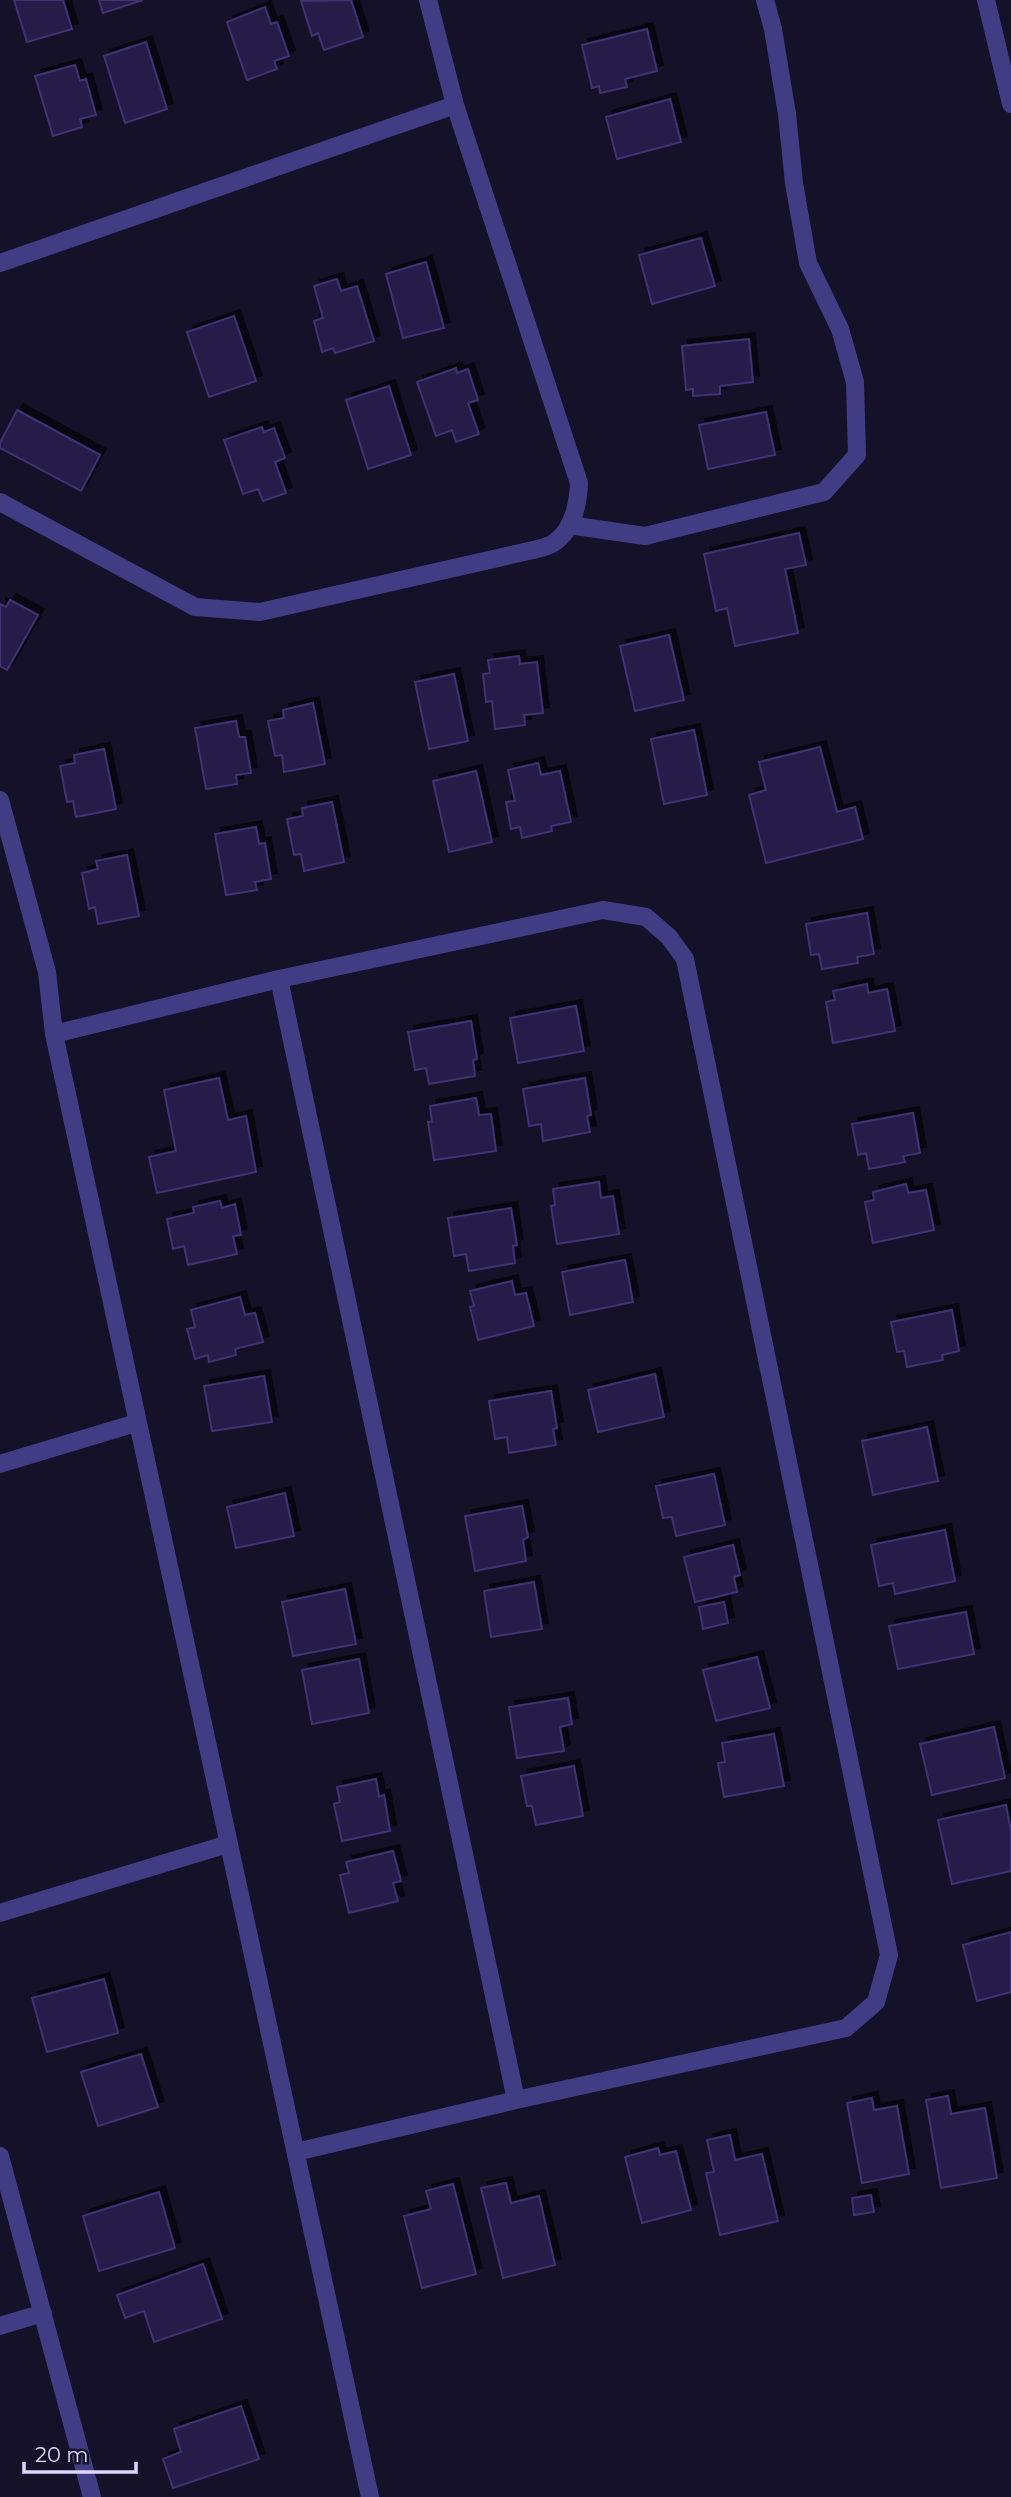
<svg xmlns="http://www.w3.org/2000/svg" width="1011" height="2497" font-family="Montserrat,sans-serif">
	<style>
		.building { fill: #271d48; stroke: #3f3073; stroke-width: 2; filter: url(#shadow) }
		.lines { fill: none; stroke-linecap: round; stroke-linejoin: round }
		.minor { stroke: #413d85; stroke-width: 18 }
	</style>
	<defs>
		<filter id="shadow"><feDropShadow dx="6" dy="-6" stdDeviation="0" flood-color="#0009"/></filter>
	</defs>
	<rect width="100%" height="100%" fill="#151128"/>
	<!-- building -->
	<path class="building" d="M14,0H63L72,29L27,42Z
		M99,0H143L103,13Z
		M351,0L363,37L324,50L318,33L312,36L301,1Z
		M265,7L271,24L277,22L289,56L274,61L277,69L247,80L227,22Z
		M647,29L657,71L625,79L627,87L600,93L599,86L592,88L582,45Z
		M146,42L167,109L125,123L104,56Z
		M75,65L80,81L86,79L96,115L80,119L82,127L53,136L35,76Z
		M670,99L681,142L617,159L606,117Z
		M701,238L715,286L652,304L639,255Z
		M426,262L444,328L403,338L386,274Z
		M337,279L341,291L357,286L374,341L335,353L333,348L322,352L314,321L323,318L314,286Z
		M234,316L256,381L209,397L187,332Z
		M749,339L753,382L720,386V394L693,396V389L686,390L682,346Z
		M456,368L457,373L468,369L478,400L468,403L479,434L456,442L452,430L436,436L417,382Z
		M389,386L411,455L368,469L346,400Z
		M17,410L100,455L81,491L0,448V443Z
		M766,412L775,455L708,469L699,425Z
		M262,427L264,432L274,428L285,458L275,462L286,493L263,501L258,489L243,494L224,440Z
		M799,533L806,565L785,569L798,633L735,646L727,608L716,611L704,554Z
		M10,600L38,615L7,670L0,666V604L6,607Z
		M669,635L684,700L635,711L620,646Z
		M519,656L520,664L537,662L543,713L524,715L525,725L495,729L492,701L486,702L483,674L490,673L488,660Z
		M454,674L468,741L429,749L415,682Z
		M313,703L325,764L284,772L282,755L275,756L268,721L284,718L283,710Z
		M236,721L239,737H245L251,773L236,775L237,784L206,789L195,728Z
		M694,730L707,795L664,804L651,739Z
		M820,747L837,812L855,807L863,839L766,863L749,795L766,790L759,762Z
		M104,749L116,809L76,817L73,801L67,802L60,766L75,763L74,755Z
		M538,763L541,775L560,771L571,822L551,826L552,831L522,838L520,827L511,829L506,802L515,801L508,770Z
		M476,771L492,842L449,852L433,781Z
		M332,802L344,862L304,871L301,854L294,855L287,819L303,816L302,808Z
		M256,827L259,844L265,843L271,879L255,882L257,890L226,895L215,834Z
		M127,855L139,916L98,924L95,907L89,909L82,873L98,869L96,861Z
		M867,913L874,954L857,957L858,963L822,969L819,954L811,955L806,924Z
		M867,984L868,993L887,989L895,1031L833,1043L826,1002L835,1000L833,991Z
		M576,1006L584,1051L518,1063L510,1018Z
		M471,1021L477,1059L473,1060L475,1076L429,1084L426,1068L415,1070L408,1032Z
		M219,1078L228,1120L246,1116L256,1172L157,1193L149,1157L176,1151L164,1090Z
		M585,1078L591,1115L587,1116L590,1132L543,1141L541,1124L529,1126L523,1089Z
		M476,1098L479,1115L491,1114L496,1151L434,1160L428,1122H432L430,1106Z
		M913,1113L920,1153L903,1156L905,1162L869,1169L866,1153L858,1155L852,1124Z
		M599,1182L601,1198L613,1196L619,1234L557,1244L551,1206L555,1205L553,1189Z
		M906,1184L908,1193L926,1190L934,1230L873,1243L865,1202L874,1200L873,1192Z
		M220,1201L222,1208L235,1204L241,1235L233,1236L237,1254L188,1265L184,1246L173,1249L167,1219L194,1213L193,1207Z
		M511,1208L517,1245L513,1246L515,1263L469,1271L466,1254L454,1256L448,1218Z
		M625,1260L633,1302L570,1315L562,1272Z
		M512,1281L515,1295L526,1293L534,1326L478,1340L470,1307L474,1306L470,1291Z
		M240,1297L245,1315L255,1313L263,1342L235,1349L236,1355L209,1362L208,1355L195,1359L187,1329L195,1327L191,1310Z
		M952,1310L959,1351L942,1355L943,1360L907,1367L904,1351L897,1352L891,1322Z
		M655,1374L664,1417L598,1432L588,1390Z
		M264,1376L272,1422L212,1431L204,1386Z
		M551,1391L557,1428L553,1429L556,1445L509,1453L507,1437L495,1439L489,1401Z
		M927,1427L938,1481L873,1495L862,1441Z
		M714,1474L725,1525L676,1536L672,1517L663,1518L656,1486Z
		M285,1493L294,1536L236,1548L227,1507Z
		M522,1506L528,1537L523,1540L526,1561L475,1571L465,1516Z
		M945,1530L955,1581L895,1594L893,1583L879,1586L871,1545Z
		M733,1545L740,1575L734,1577L737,1592L695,1602L684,1557Z
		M534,1582L542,1629L491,1637L484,1591Z
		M345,1589L356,1644L293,1656L282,1602Z
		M724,1602L728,1623L703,1629L699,1607Z
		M966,1612L974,1654L898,1669L889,1626Z
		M757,1657L770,1708L716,1721L703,1670Z
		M359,1659L369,1713L312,1724L302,1670Z
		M568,1698L572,1724L560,1727L564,1751L517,1758L509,1707Z
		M994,1727L1005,1778L932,1795L920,1744Z
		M774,1734L784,1786L724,1797L718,1763L725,1762L722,1743Z
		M574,1766L583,1816L536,1825L532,1806H527L521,1776Z
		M376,1779L379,1797L384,1795L390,1831L342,1841L334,1804L340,1802L337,1787Z
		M1006,1805L1011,1831V1871L952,1884L938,1820Z
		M393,1851L401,1881L393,1883L398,1901L349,1913L340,1875L349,1873L346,1862Z
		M1011,1932V1992L977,2001L963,1945Z
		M104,1979L118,2033L47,2052L32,1998Z
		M141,2054L158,2107L98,2126L81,2072Z
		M948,2096L951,2114L985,2108L997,2178L941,2188L926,2100Z
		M872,2098L874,2110L897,2106L909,2174L862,2183L847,2103Z
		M730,2135L735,2160L762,2154L778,2221L720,2235L706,2173L714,2172L707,2140Z
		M658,2148L660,2155L676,2151L691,2210L642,2223L625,2157Z
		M506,2183L511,2203L539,2196L555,2265L503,2278L481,2188Z
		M453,2184L476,2274L422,2288L404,2216L431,2209L426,2191Z
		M159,2192L175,2248L99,2271L83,2216Z
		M871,2195L874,2212L854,2215L852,2198Z
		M203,2264L222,2319L154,2342L144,2311L125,2318L117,2295Z
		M241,2406L259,2459L173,2488L163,2459L181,2452L174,2429Z"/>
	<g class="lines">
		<!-- minor -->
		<path class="minor" d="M986,0L1011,104
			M0,263L455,105
			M0,502L195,607L260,612L524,552C533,550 545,548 552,544C572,532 578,505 579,483L455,105L428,0
			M569,525L645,536L824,492L857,455L855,382L840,329L808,263L794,183L787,114L773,29L765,0
			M0,800L47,972L54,1034L370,2497
			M279,979L516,2100
			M54,1034L279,979L603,910L646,917L669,937L685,959L889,1955L876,2002L846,2028L516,2100L296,2152
			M0,1464L136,1423
			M0,1913L228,1844
			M0,2156L92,2497
			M0,2326L43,2313"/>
	</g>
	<!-- scale -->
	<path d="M24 2462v10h112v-10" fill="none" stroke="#ddd8fe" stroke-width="3.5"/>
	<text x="35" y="2462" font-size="21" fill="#ddd8fe" stroke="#151128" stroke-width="5" paint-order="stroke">20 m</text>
</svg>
